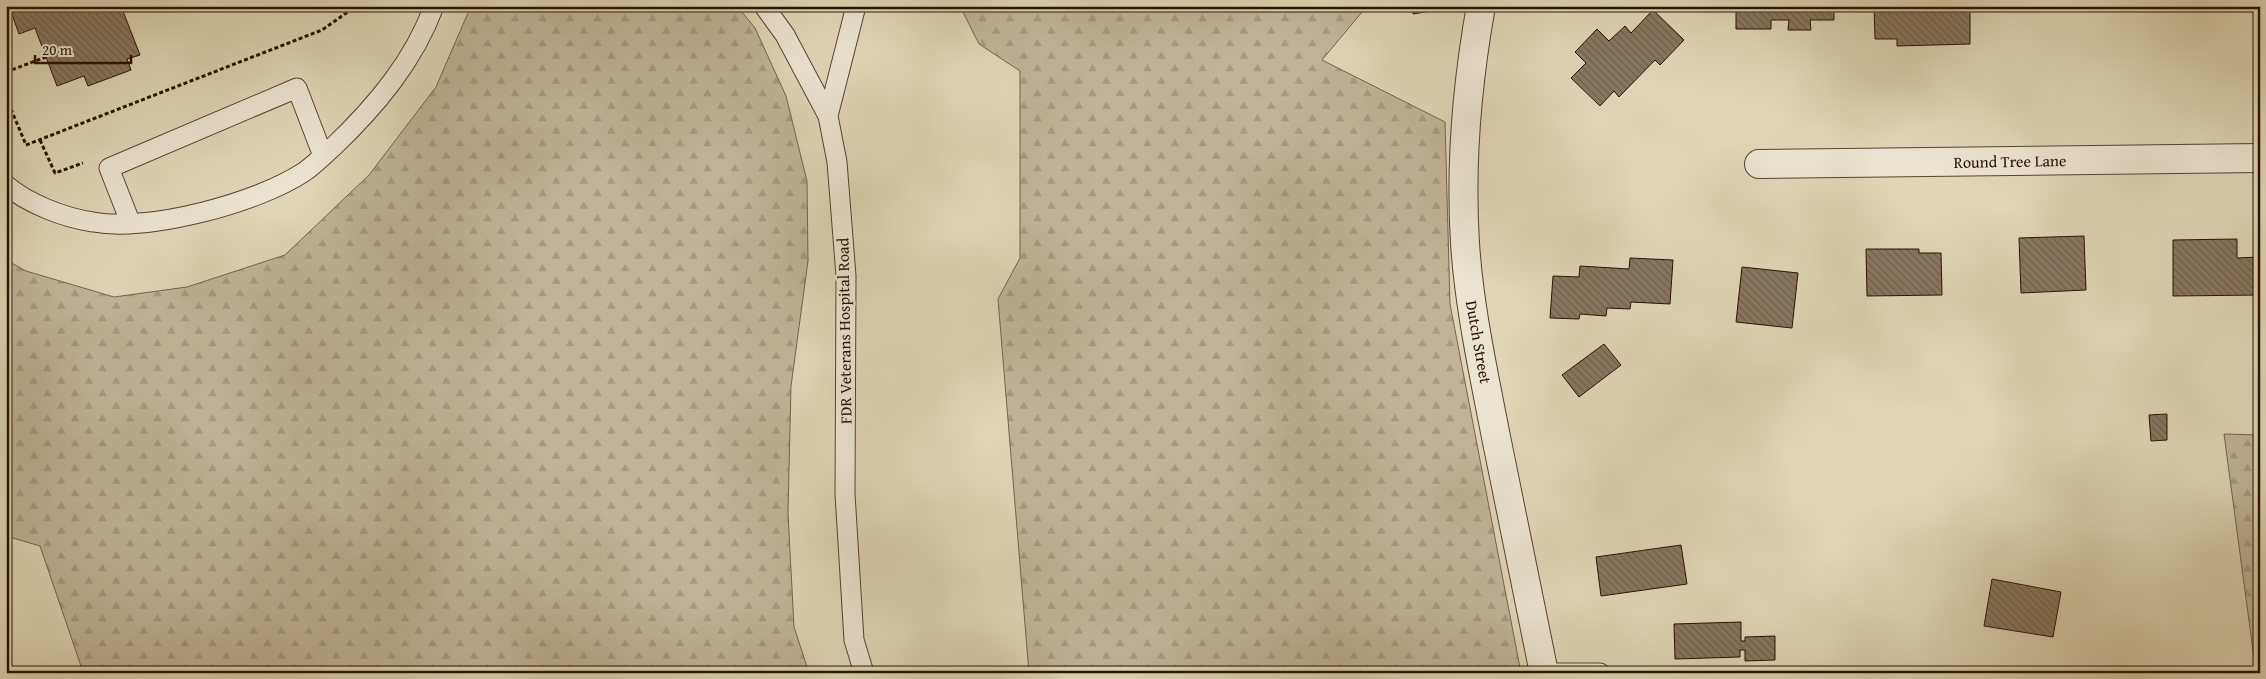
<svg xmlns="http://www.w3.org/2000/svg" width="2266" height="679" font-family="'Gentium Book Plus',serif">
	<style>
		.forest { fill: url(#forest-firs); stroke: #74624e }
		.building { fill: url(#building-back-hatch); stroke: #291003 }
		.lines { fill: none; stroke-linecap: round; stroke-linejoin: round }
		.service-casing { stroke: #564230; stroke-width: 21 }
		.minor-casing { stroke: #564230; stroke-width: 30 }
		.tertiary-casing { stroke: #564230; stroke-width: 30 }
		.path { stroke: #291003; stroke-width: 3; stroke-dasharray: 4 2.5; stroke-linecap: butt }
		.service { stroke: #eae4d0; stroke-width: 19 }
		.minor { stroke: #eae4d0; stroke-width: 28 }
		.tertiary { stroke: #eae4d0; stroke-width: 28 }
		.labels { text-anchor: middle; stroke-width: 4.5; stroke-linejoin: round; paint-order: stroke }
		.street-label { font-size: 16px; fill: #291003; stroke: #eae4d0 }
	</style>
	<defs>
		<pattern id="forest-firs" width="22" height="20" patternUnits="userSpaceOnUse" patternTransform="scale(1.25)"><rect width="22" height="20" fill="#c0b498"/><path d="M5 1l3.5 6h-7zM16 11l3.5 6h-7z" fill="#a59a81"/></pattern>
		<pattern id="building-back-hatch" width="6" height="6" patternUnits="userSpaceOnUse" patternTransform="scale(1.25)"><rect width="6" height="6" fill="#887760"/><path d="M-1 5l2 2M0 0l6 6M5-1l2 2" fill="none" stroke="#6f604d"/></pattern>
	</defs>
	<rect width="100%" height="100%" fill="#dfd6b6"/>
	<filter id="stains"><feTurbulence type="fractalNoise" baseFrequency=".004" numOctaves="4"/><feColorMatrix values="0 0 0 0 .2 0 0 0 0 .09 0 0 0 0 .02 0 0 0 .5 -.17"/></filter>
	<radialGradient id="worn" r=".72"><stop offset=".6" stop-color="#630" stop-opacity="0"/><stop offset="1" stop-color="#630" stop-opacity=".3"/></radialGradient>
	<!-- forest -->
	<path class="forest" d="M471,6H737L755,28L786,96L807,181L808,261L791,386L788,513L794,627L809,673H78L81,666L40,546L6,536V260L26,271L114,297L187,287L285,255L369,175L436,87Z
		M960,6H1367L1322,60L1445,122L1450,304L1521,673H1029L998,299L1020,258V71L979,44Z
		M2224,434L2260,435V673H2256Z"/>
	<!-- building -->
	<path class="building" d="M9,6H121L140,55L127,59L131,70L88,86L84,76L57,86L35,28L19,34Z
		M1412,6H1430L1431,11L1413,14Z
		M1736,6H1834V20H1810L1811,30H1788L1789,20H1771V29H1736Z
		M1874,6H1970V44L1897,46V39H1875Z
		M1653,10L1684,40L1660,65L1655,60L1619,97L1614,91L1600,106L1571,78L1586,63L1575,52L1597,29L1609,41L1625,26L1631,33Z
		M2084,236L2086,290L2021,293L2019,238Z
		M2237,239V258L2260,257V295L2173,296V240Z
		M1866,249H1919V253H1941L1942,295L1867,296Z
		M1630,258L1673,260L1670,304L1631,302L1630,309L1607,308L1606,316L1580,314L1579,319L1550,318L1553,276L1579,277L1580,266L1629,269Z
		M1742,267L1798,273L1792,328L1736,322Z
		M1604,344L1621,365L1579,397L1562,375Z
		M2167,414V440L2151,441L2149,415Z
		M1681,545L1687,584L1601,596L1596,557Z
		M1992,579L2061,592L2053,637L1984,626Z
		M1741,622V641H1745V637L1775,636V660L1745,661V650H1740V657L1675,659L1674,624Z"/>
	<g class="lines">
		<!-- service casing -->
		<g class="service-casing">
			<path id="service" d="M764,6L785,35L828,116L837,162L846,276L845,494L854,640L864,673
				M828,116L856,6
				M6,185C28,204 65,218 93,222C149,232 257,203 304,172C314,165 324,155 333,147C375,107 414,61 434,6
				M131,224L109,168L297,88L323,156
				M1544,673H1600"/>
		</g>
		<!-- minor casing -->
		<g class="minor-casing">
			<path id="minor" d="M1759,164L2260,158"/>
		</g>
		<!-- tertiary casing -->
		<g class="tertiary-casing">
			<path id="tertiary" d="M1481,6C1467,84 1460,163 1465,243C1469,306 1483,370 1495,432C1512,513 1528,593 1544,673"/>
		</g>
		<!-- path -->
		<path class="path" d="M6,72L46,57
			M6,97L26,145L322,30L356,6
			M40,140L55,173L83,163"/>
		<!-- service -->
		<use href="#service" class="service"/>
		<!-- minor -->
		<use href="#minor" class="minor"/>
		<!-- tertiary -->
		<use href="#tertiary" class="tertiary"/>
	</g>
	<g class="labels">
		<!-- street labels -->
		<g class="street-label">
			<text transform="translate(2010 161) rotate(-1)" y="6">Round Tree Lane</text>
			<text transform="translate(844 331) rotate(-91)" y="6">FDR Veterans Hospital Road</text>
			<text transform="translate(1479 342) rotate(80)" y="6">Dutch Street</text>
		</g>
	</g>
	<!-- margin -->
	<rect width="2266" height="679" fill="none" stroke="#dfd6b6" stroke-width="25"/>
	<rect x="8" y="8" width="2251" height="664" fill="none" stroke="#291003" stroke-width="2.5"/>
	<rect x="12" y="12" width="2241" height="654" fill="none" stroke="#291003"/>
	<!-- scale -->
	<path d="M35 55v8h96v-8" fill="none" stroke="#291003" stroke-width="2.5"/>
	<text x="42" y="55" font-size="15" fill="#291003" stroke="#eae4d0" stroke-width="4" paint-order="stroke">20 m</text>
	<rect width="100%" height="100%" filter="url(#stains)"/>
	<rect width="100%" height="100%" fill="url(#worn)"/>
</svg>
